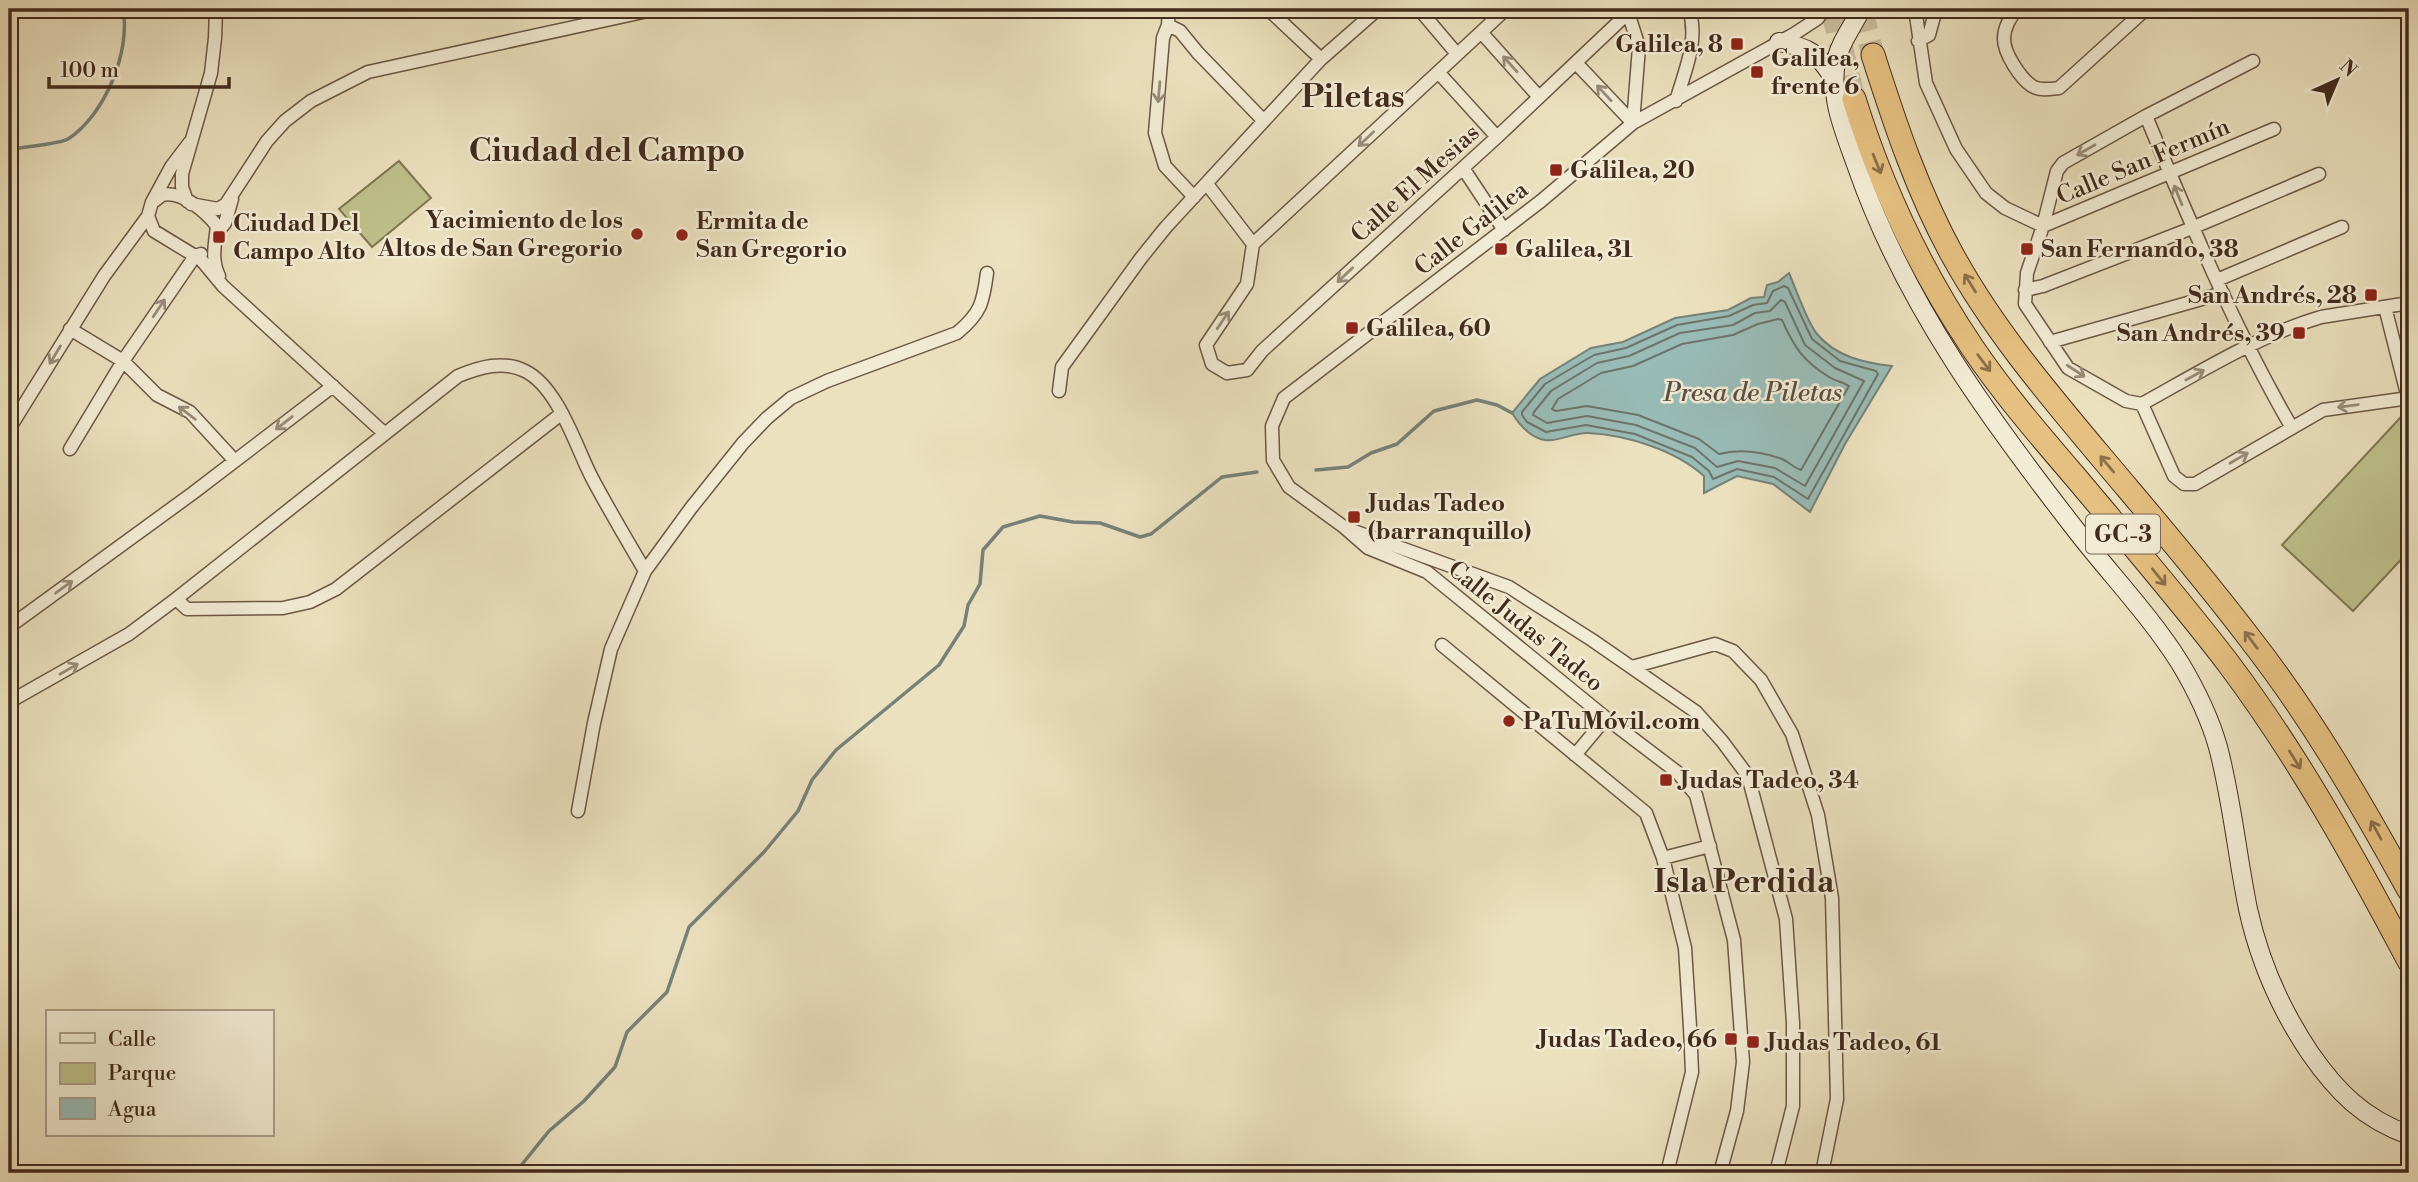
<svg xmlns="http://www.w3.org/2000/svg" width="2418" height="1182" font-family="'Libre Bodoni',serif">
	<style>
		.green { fill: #bfc18c; stroke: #807654; stroke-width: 2 }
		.water { fill: #99bcb7; stroke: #768279; stroke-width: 2 }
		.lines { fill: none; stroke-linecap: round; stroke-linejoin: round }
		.shore { stroke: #6e746a; stroke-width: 2 }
		.stream { stroke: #768279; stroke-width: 3.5 }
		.highway-tunnel { stroke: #cabd9f; stroke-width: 23; stroke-dasharray: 23 11; stroke-linecap: butt }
		.street-casing { stroke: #6c5846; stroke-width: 15 }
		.secondary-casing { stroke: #422b1d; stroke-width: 20 }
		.highway-casing { stroke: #422b1d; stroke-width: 25 }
		.street { stroke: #f3ecd5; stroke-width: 12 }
		.secondary { stroke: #f3ecd5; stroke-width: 18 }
		.highway { stroke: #e6c080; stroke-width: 23 }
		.oneway { stroke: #9a8c79 }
		.oneway2 { stroke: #8c6e4a }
		.poi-dot { fill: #8f2418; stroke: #f3ecd5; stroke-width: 2.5 }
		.labels { text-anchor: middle; stroke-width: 5; stroke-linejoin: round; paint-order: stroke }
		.shield { fill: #f3ecd5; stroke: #776554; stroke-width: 2 }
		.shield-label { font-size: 23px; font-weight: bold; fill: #422b1d }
		.poi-label { font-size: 24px; font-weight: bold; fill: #422b1d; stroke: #f3ecd5; text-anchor: start }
		.street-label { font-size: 24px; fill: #422b1d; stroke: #f3ecd5 }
		.water-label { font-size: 26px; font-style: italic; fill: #584f44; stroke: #f3ecd5 }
		.district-label { font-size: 32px; font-weight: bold; fill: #422b1d; stroke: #f3ecd5 }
	</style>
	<rect width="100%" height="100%" fill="#ece1bf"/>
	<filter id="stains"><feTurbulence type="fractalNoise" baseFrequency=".00286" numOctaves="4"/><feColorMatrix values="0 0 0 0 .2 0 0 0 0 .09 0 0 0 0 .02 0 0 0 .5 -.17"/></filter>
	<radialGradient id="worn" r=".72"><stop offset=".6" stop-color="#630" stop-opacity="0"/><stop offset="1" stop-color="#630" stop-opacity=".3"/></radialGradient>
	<!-- green -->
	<path class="green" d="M399,161L431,198L372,247L339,209Z
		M2400,418L2409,427V551L2353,611L2282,545Z"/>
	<!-- water -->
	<path class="water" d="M1789,273C1796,289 1807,322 1817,334C1836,357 1865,363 1892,366L1845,444L1810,512L1773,484L1737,476L1704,493V476C1675,450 1627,435 1588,433C1574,432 1559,442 1545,440C1531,438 1519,424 1512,413L1540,379L1591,348L1623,342L1675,318L1728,310L1751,298L1764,297L1767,285L1778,282Z"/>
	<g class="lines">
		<!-- shore -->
		<path class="shore" d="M1784,286L1788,288L1812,339L1840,361L1876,371L1878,374L1808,499L1774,477L1737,469L1713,479L1709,471L1692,457L1635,434L1586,425L1546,432L1527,422L1522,415V412L1545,384L1594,355L1626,348L1677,325L1729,316L1753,305L1767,303L1773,291Z
			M1781,300L1785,302L1805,345L1835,368L1864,381L1805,486L1775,468L1738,461L1717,467L1695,448L1636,425L1587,416L1547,423L1533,415L1534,412L1551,391L1597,363L1629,356L1680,333L1733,325L1755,313L1770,311Z
			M1778,319L1782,320C1794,347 1803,361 1829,377C1835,381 1843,382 1849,386L1801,470C1794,468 1789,462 1782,459C1762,452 1739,449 1719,454L1699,439L1638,415L1587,406L1556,411L1552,409L1558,399L1601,373L1633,366L1682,344L1733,335L1758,324Z"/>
		<!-- stream -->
		<path class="stream" d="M9,150C21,147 60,144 68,139C105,115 131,51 123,9
			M1316,470L1348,467L1371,453L1397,444L1434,411L1477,400L1497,405L1512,413
			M515,1173L549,1131L584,1101L615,1067L627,1032L667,992L689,927L764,852L798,811L812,780L836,750L939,665L964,626L968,605L980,584L983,550L1003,527L1040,516L1073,522L1100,523L1140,537L1151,534L1222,477L1257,472"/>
		<!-- highway-tunnel -->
		<path class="highway-tunnel" d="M1832,9L1854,99
			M1861,9L1873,55"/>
		<!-- street casing -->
		<g class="street-casing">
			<path id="street" d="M1169,9L1168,25L1163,38L1155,133L1165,166L1194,197
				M1268,9L1321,59
				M1419,9L1457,54
				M1627,9L1639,47L1633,123
				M1915,9L1926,83L1956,149L1986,193L2005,208L2043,226L2274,129
				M2017,9C2010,18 2004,27 2004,39C2004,53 2020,78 2032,86C2040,91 2050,89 2059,88L2146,9
				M1168,25L1180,31L1198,53L1263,120
				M1481,32L1539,97
				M1918,41L1929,35L1936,9
				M1576,63L1633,123
				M1438,72L1497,137
				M1676,101C1685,70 1699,41 1689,9
				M2146,116C2190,222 2234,328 2292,428
				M1463,168L1504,230
				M1207,184L1253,244L1247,284L1206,345L1212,364L1227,373L1247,370L1262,351L1497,137L1628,13
				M187,201L182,187V174L211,73L215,38L216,9
				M153,202C154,201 161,196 162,195C182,190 207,213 217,226C215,244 211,260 219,276
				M191,204L218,209L226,204L267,141L285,121L311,101L368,72L657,9
				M148,216L154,231L195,256L201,254
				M216,234L225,223L232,199
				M1253,244L1506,9
				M198,256L223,286L384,433
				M2217,280L2342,227
				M2025,290L2043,286L2187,230L2319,174
				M2385,307L2408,398
				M70,329L123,361L157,395L190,412L235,461
				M2050,342L2223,293
				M1059,391L1062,367L1141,258L1166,227L1321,59L1378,9
				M2142,404L2126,401L2068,368L2025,304L2027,273L2043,226L2057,171L2063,163L2146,116L2253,61
				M2142,404L2174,476L2184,484H2195L2323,410L2409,398
				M2142,404C2200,372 2257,336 2321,317L2409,303
				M9,429L104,276L148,216L152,202L171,167L190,142
				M70,449L123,361L195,256
				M1351,530L1509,587L1592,640L1696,712L1722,741L1748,776L1786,919L1793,1023V1106L1776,1173
				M176,599L187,609L283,608L310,602L336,589L561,414
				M9,627L193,493L333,386
				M1442,645L1646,813L1663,858L1685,948L1690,1027L1692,1072L1667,1173
				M1632,667L1715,644L1733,651L1761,680L1792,734L1818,815L1832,898L1837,1099L1822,1173
				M9,702L129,634L176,599L458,376C480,367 503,360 525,371C558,387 576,447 592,478C609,510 627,540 645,571
				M1575,755L1606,718
				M578,811L594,723L611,649L645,571L691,508L743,443L767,418L791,398L827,381L957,333C981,313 983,303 987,273
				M1663,858L1710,846
				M1720,1173L1737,1111L1743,1062L1734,940L1696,795L1677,772L1606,718L1427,572L1368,548L1344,527L1289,487L1273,460L1272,426L1284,398L1541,201L1633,123L1794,34L1817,19L1825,9"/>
		</g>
		<!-- secondary casing -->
		<g class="secondary-casing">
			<path id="secondary" d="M1861,9C1853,27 1839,43 1836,62C1829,100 1846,135 1858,170C1906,306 1991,421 2079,534C2112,576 2151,617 2180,663C2195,688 2210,719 2218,747C2232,800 2237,855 2248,909C2259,959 2281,1010 2310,1053C2337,1092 2364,1119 2409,1135
				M1779,42C1809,47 1818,53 1834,79"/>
		</g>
		<!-- highway casing -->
		<g class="highway-casing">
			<path id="highway" d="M1873,55C1895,124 1918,193 1953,256C1992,327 2045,390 2097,452C2149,514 2202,575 2251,640C2312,718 2361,803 2409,890
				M1854,99C1881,186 1921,271 1972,347C2003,393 2041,437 2077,479C2128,540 2180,600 2228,663C2298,756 2355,859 2409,961"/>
		</g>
		<!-- street -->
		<use href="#street" class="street"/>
		<!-- secondary -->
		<use href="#secondary" class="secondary"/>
		<!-- highway -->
		<use href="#highway" class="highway"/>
	</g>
	<!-- one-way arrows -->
	<defs><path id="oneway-shaft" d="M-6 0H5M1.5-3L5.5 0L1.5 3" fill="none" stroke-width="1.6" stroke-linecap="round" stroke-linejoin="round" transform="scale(1.75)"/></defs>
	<g class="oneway">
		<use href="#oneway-shaft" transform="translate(1510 64) rotate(-132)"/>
		<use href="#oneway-shaft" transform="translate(1159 92) rotate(95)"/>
		<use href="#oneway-shaft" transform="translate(1604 93) rotate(-133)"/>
		<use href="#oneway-shaft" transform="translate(1366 139) rotate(137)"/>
		<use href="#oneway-shaft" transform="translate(2086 150) rotate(150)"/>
		<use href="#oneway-shaft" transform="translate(2178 195) rotate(-112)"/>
		<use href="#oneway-shaft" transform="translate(1345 275) rotate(137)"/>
		<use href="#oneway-shaft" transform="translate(159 308) rotate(-56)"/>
		<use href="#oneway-shaft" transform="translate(1223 320) rotate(-56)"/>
		<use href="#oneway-shaft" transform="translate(55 355) rotate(121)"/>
		<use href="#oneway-shaft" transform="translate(2076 371) rotate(33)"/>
		<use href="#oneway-shaft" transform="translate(2195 375) rotate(-29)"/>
		<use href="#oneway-shaft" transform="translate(2348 406) rotate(172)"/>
		<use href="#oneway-shaft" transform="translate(187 413) rotate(-143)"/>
		<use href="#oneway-shaft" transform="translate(284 423) rotate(142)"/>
		<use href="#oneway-shaft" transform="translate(2239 458) rotate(-30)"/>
		<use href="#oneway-shaft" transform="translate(64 587) rotate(-36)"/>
		<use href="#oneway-shaft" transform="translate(69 669) rotate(-30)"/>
	</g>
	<g class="oneway2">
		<use href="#oneway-shaft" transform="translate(1877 164) rotate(68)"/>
		<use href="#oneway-shaft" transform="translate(1970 283) rotate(-122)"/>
		<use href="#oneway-shaft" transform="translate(1984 363) rotate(53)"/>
		<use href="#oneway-shaft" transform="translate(2107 464) rotate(-130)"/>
		<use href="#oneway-shaft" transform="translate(2159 577) rotate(51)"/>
		<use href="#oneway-shaft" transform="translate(2251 640) rotate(-127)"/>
		<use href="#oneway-shaft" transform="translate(2295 760) rotate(58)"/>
		<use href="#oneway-shaft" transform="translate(2376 830) rotate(-119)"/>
	</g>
	<!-- markers -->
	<g class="poi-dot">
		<rect x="1730" y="37" width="14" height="14" rx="3.5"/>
		<rect x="1750" y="65" width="14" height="14" rx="3.5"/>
		<rect x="1549" y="163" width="14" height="14" rx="3.5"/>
		<circle cx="637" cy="234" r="7"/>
		<circle cx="682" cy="235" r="7"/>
		<rect x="212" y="230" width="14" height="14" rx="3.5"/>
		<rect x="1494" y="242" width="14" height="14" rx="3.5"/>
		<rect x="2020" y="242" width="14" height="14" rx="3.5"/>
		<rect x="2364" y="288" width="14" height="14" rx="3.5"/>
		<rect x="1345" y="321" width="14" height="14" rx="3.5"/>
		<rect x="2292" y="326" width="14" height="14" rx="3.5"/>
		<rect x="1347" y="510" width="14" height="14" rx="3.5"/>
		<circle cx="1509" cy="721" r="7"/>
		<rect x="1659" y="773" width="14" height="14" rx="3.5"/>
		<rect x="1724" y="1032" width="14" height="14" rx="3.5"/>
		<rect x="1746" y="1035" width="14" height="14" rx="3.5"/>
	</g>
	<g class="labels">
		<!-- shield labels -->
		<rect class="shield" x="2086" y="514.5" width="74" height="39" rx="5"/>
		<g class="shield-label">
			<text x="2123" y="542">GC-3</text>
		</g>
		<!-- poi labels -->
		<g class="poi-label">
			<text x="1723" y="52" text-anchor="end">Galilea, 8</text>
			<text x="1771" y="66">Galilea,<tspan x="1771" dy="28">frente 6</tspan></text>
			<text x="1570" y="178">Galilea, 20</text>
			<text x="623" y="228" text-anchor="end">Yacimiento de los<tspan x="623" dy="28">Altos de San Gregorio</tspan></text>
			<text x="696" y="229">Ermita de<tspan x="696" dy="28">San Gregorio</tspan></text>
			<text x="233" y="231">Ciudad Del<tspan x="233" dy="28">Campo Alto</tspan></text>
			<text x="1515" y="257">Galilea, 31</text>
			<text x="2041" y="257">San Fernando, 38</text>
			<text x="2357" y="303" text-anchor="end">San Andrés, 28</text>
			<text x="1366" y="336">Galilea, 60</text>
			<text x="2285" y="341" text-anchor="end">San Andrés, 39</text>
			<text x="1368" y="511">Judas Tadeo<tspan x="1368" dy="28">(barranquillo)</tspan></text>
			<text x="1523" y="729">PaTuMóvil.com</text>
			<text x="1680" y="788">Judas Tadeo, 34</text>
			<text x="1717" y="1047" text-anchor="end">Judas Tadeo, 66</text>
			<text x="1767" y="1050">Judas Tadeo, 61</text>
		</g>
		<!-- street labels -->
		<g class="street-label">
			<text transform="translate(2143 161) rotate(-23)" y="8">Calle San Fermín</text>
			<text transform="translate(1415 183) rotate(-42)" y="8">Calle El Mesias</text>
			<text transform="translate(1471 228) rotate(-38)" y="8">Calle Galilea</text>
			<text transform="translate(1526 626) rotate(39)" y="8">Calle Judas Tadeo</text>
		</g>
		<!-- water labels -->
		<g class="water-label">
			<text x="1753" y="401">Presa de Piletas</text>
		</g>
		<!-- district labels -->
		<g class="district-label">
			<text x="1353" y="107">Piletas</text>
			<text x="607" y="161">Ciudad del Campo</text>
			<text x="1744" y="892">Isla Perdida</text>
		</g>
	</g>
	<!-- margin -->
	<rect width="2418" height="1182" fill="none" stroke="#ece1bf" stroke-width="35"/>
	<rect x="10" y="10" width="2397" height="1161" fill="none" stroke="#422b1d" stroke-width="3.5"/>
	<rect x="18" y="18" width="2383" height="1147" fill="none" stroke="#422b1d" stroke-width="2"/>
	<!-- legend -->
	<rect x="46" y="1010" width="228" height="126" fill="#f3ecd5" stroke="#ac9f8b" stroke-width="2"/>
	<rect x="60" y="1033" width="35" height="10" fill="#f3ecd5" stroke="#ac9f8b" stroke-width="2"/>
	<text x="108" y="1046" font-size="21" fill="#422b1d">Calle</text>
	<rect x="60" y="1063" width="35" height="21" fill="#bfc18c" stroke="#ac9f8b" stroke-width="2"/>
	<text x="108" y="1080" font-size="21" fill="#422b1d">Parque</text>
	<rect x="60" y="1098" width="35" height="21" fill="#99bcb7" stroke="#ac9f8b" stroke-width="2"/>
	<text x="108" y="1116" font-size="21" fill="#422b1d">Agua</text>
	<!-- north arrow -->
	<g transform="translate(2337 80) rotate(44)" stroke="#f3ecd5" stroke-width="5" paint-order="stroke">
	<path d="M0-5L12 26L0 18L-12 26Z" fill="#422b1d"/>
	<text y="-10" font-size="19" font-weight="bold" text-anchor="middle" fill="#422b1d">N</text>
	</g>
	<!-- scale -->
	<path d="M49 77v10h180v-10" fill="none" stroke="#422b1d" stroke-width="3.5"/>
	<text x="60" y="77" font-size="21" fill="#422b1d" stroke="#f3ecd5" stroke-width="5" paint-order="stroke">100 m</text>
	<rect width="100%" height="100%" filter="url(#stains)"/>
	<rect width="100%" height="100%" fill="url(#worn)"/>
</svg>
